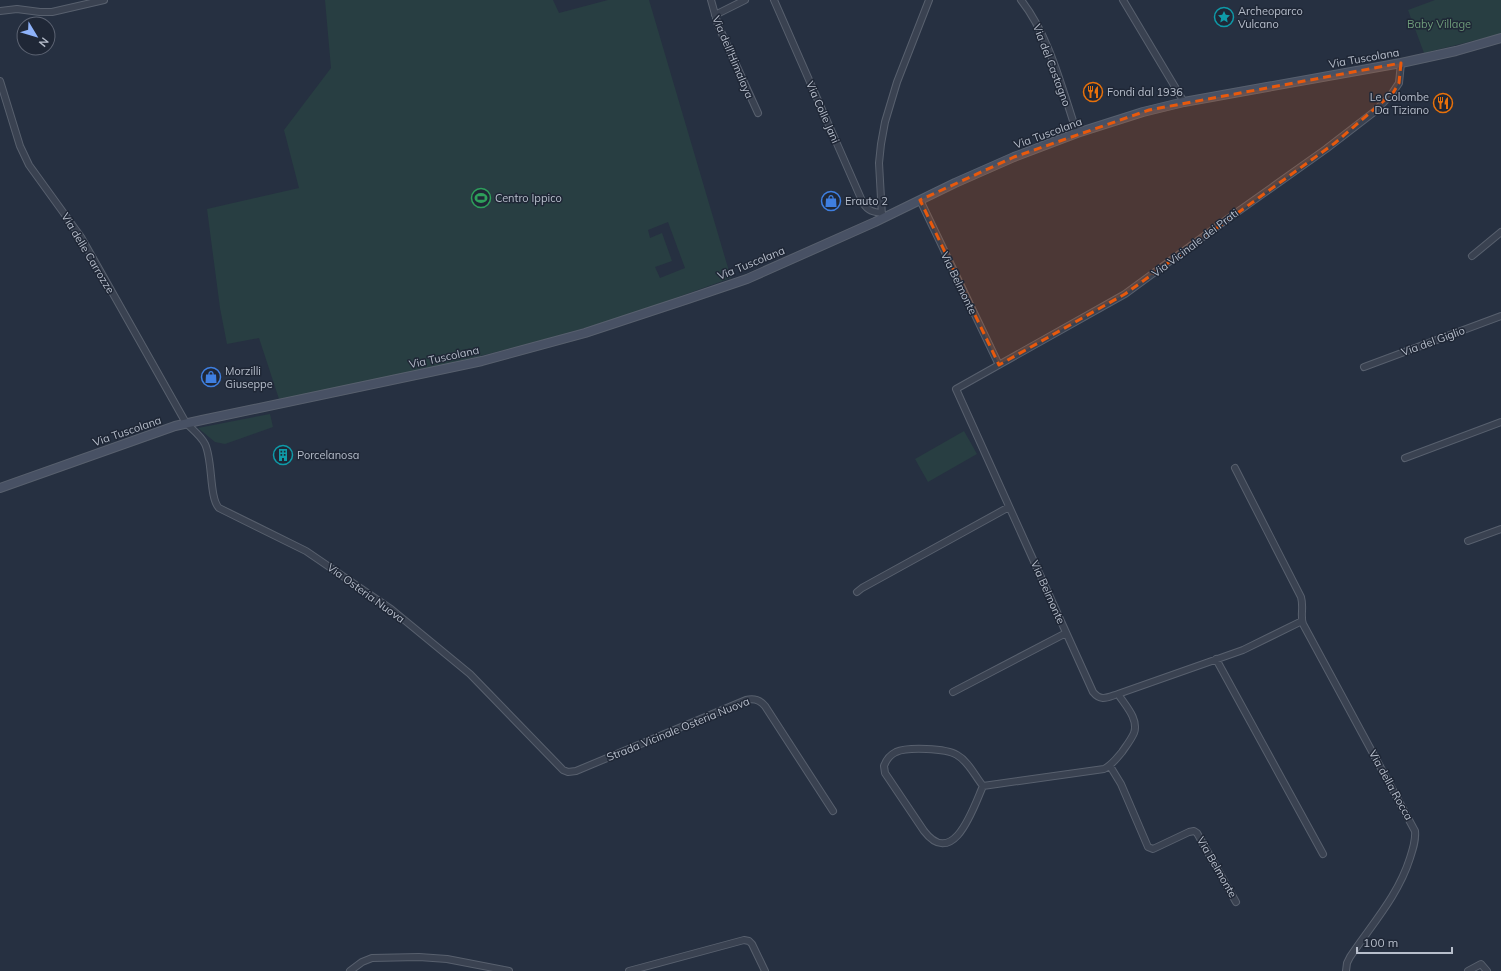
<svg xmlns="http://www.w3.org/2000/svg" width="1501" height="971" font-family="Mulish,sans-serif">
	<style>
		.green { fill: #283e42; fill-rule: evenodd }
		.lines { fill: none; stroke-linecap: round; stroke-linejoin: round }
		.minor-casing { stroke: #58606e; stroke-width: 8 }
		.secondary-casing { stroke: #58606e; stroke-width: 10 }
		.minor { stroke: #3a4251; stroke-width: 6 }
		.secondary { stroke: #485164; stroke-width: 8 }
		.marked { fill: #e8590c; fill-opacity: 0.2; stroke: #e8590c; stroke-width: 3; stroke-dasharray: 8 5; stroke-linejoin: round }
		.labels { text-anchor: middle; stroke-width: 3; stroke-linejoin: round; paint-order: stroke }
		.poi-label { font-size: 11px; fill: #b7becb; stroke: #1f2736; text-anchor: start }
		.park-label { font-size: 11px; fill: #6e9c7a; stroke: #1f2736 }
		.street-label { font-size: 11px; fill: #b7becb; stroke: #1f2736 }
	</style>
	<rect width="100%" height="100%" fill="#263041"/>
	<!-- green -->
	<path class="green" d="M325,0H553L559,13L608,0H649L731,278C683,295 635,314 585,328C485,357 382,379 279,399L259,338L227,344L220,308L207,209L299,188L284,130L331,68ZM668,222L685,268L660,278L655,267L672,261L662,233L650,238L648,230Z
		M1435,0H1501V34L1424,53L1408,10Z
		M270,414L273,427L225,444L215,442L198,428Z
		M964,431L977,454L928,482L915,459Z"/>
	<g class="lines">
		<!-- minor casing -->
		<g class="minor-casing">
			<path id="minor" d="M711,0L718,25L758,113
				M774,0L863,203C868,211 873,212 882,213
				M1021,0C1050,37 1062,89 1077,133
				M1123,0L1184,102
				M0,11L17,9L40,12H52L104,0
				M715,15L745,0
				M0,81L20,146L29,165L81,237L186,423C193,430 201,436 205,444C213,460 209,498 219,508L306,551L391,609L470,674L563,770L568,772L576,771L746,700C754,698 760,700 765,706L833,811
				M920,200L999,365
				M882,216L879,163L881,144L885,122L897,82L929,0
				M1472,256L1501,232
				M1364,367L1501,316
				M1405,458L1501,422
				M1235,468L1301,597C1304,608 1300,615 1303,624L1415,831C1416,840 1413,849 1410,858C1398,896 1372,924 1350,957L1347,963L1346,971
				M1468,541L1501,529
				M857,592L862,588L1009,507
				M1216,659L1323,854
				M953,692L1066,633
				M1118,694L1243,650L1302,621
				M1110,766L1121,784L1148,847L1153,849L1189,832L1194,831L1197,833L1236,902
				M983,786C974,806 954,870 924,831L885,773L884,766C886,760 890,755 896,752C907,747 946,748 957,755C968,761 975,776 983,786L1104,769C1112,765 1116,759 1122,752C1126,746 1131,740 1134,733C1139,719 1125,705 1118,694C1108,697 1101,702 1093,692L956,389L1125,294L1226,220L1326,149L1374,112L1391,95L1399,83L1401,63
				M350,971L362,962L372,958L419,957L447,959L509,971
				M629,971L744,940L749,941L752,944L765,971
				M1468,971L1481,964L1487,971"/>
		</g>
		<!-- secondary casing -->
		<g class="secondary-casing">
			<path id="secondary" d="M0,488L175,426L202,420L482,361L585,333L688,299L747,279L875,222L955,183L1014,157L1077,133L1143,112L1184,102L1401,63L1456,51L1501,38"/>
		</g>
		<!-- minor -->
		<use href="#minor" class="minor"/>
		<!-- secondary -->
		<use href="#secondary" class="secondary"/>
	</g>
	<!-- marked area -->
	<path class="marked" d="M1401,63L1399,83L1393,93L1335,143L1125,294L999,365L920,200L1014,157L1149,110Z"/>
	<!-- icons -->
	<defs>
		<g id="sight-ring" transform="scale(1)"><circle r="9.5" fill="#1f2736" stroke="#0f9aa8" stroke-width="1.5"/><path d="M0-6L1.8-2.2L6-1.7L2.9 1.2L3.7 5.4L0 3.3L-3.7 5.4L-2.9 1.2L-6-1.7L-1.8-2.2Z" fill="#0f9aa8"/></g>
		<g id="restaurant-ring" transform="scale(1)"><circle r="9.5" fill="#1f2736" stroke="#e8710a" stroke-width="1.5"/><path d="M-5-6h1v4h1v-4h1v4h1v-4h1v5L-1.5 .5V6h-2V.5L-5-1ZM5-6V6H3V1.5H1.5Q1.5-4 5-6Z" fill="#e8710a"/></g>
		<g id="stadium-ring" transform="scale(1)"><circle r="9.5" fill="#1f2736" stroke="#2e9e5b" stroke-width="1.5"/><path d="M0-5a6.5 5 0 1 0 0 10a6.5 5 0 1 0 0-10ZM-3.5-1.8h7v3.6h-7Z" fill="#2e9e5b"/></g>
		<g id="shop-ring" transform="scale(1)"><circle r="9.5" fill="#1f2736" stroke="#3f7fe0" stroke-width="1.5"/><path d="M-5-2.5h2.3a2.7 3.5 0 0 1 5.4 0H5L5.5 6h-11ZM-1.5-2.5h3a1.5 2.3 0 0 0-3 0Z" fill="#3f7fe0"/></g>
		<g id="building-ring" transform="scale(1)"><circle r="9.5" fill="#1f2736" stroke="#0f9aa8" stroke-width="1.5"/><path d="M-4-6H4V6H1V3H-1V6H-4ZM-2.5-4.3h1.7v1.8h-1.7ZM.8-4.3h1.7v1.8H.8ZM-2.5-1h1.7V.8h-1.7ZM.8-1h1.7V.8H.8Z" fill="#0f9aa8"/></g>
	</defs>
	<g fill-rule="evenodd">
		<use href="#sight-ring" x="1224" y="17"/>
		<use href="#restaurant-ring" x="1093" y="92"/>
		<use href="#restaurant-ring" x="1443" y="103"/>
		<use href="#stadium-ring" x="481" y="198"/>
		<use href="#shop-ring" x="831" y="201"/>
		<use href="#shop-ring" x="211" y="377"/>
		<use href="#building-ring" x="283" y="455"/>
	</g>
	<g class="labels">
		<!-- poi labels -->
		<g class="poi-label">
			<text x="1238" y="15">Archeoparco<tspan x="1238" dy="13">Vulcano</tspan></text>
			<text x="1107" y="96">Fondi dal 1936</text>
			<text x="1429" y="101" text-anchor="end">Le Colombe<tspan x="1429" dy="13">Da Tiziano</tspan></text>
			<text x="495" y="202">Centro Ippico</text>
			<text x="845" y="205">Erauto 2</text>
			<text x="225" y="375">Morzilli<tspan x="225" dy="13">Giuseppe</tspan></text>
			<text x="297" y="459">Porcelanosa</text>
		</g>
		<!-- park labels -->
		<g class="park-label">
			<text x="1439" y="28">Baby Village</text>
		</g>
		<!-- street labels -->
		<g class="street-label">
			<text transform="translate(733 57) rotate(67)" y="4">Via dell'Himalaya</text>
			<text transform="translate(1364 58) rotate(-10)" y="4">Via Tuscolana</text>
			<text transform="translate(1052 65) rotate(69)" y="4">Via del Castagno</text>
			<text transform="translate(823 112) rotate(66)" y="4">Via Colle Jani</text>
			<text transform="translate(1048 133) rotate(-20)" y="4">Via Tuscolana</text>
			<text transform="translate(1195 243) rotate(-37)" y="4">Via Vicinale dei Prati</text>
			<text transform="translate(88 253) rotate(59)" y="4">Via delle Carrozze</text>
			<text transform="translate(751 263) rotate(-22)" y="4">Via Tuscolana</text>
			<text transform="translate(959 283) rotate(64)" y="4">Via Belmonte</text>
			<text transform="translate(1433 341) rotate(-20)" y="4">Via del Giglio</text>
			<text transform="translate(444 357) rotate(-12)" y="4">Via Tuscolana</text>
			<text transform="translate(127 431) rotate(-19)" y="4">Via Tuscolana</text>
			<text transform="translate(1048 592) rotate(66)" y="4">Via Belmonte</text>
			<text transform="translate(366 593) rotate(36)" y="4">Via Osteria Nuova</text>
			<text transform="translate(678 729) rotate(-22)" y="4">Strada Vicinale Osteria Nuova</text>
			<text transform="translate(1391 785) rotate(61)" y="4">Via della Rocca</text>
			<text transform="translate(1217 867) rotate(60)" y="4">Via Belmonte</text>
		</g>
	</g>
	<!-- north arrow -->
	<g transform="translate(36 36) rotate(128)"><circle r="19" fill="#1f2736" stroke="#5c6372"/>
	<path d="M0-3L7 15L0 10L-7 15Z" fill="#8eb2f9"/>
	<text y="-6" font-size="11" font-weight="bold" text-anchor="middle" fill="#b7becb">N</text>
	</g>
	<!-- scale -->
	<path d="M1357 947v6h95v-6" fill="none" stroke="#b7becb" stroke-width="2"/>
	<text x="1363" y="947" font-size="12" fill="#b7becb" stroke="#1f2736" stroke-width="3" paint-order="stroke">100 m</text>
</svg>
